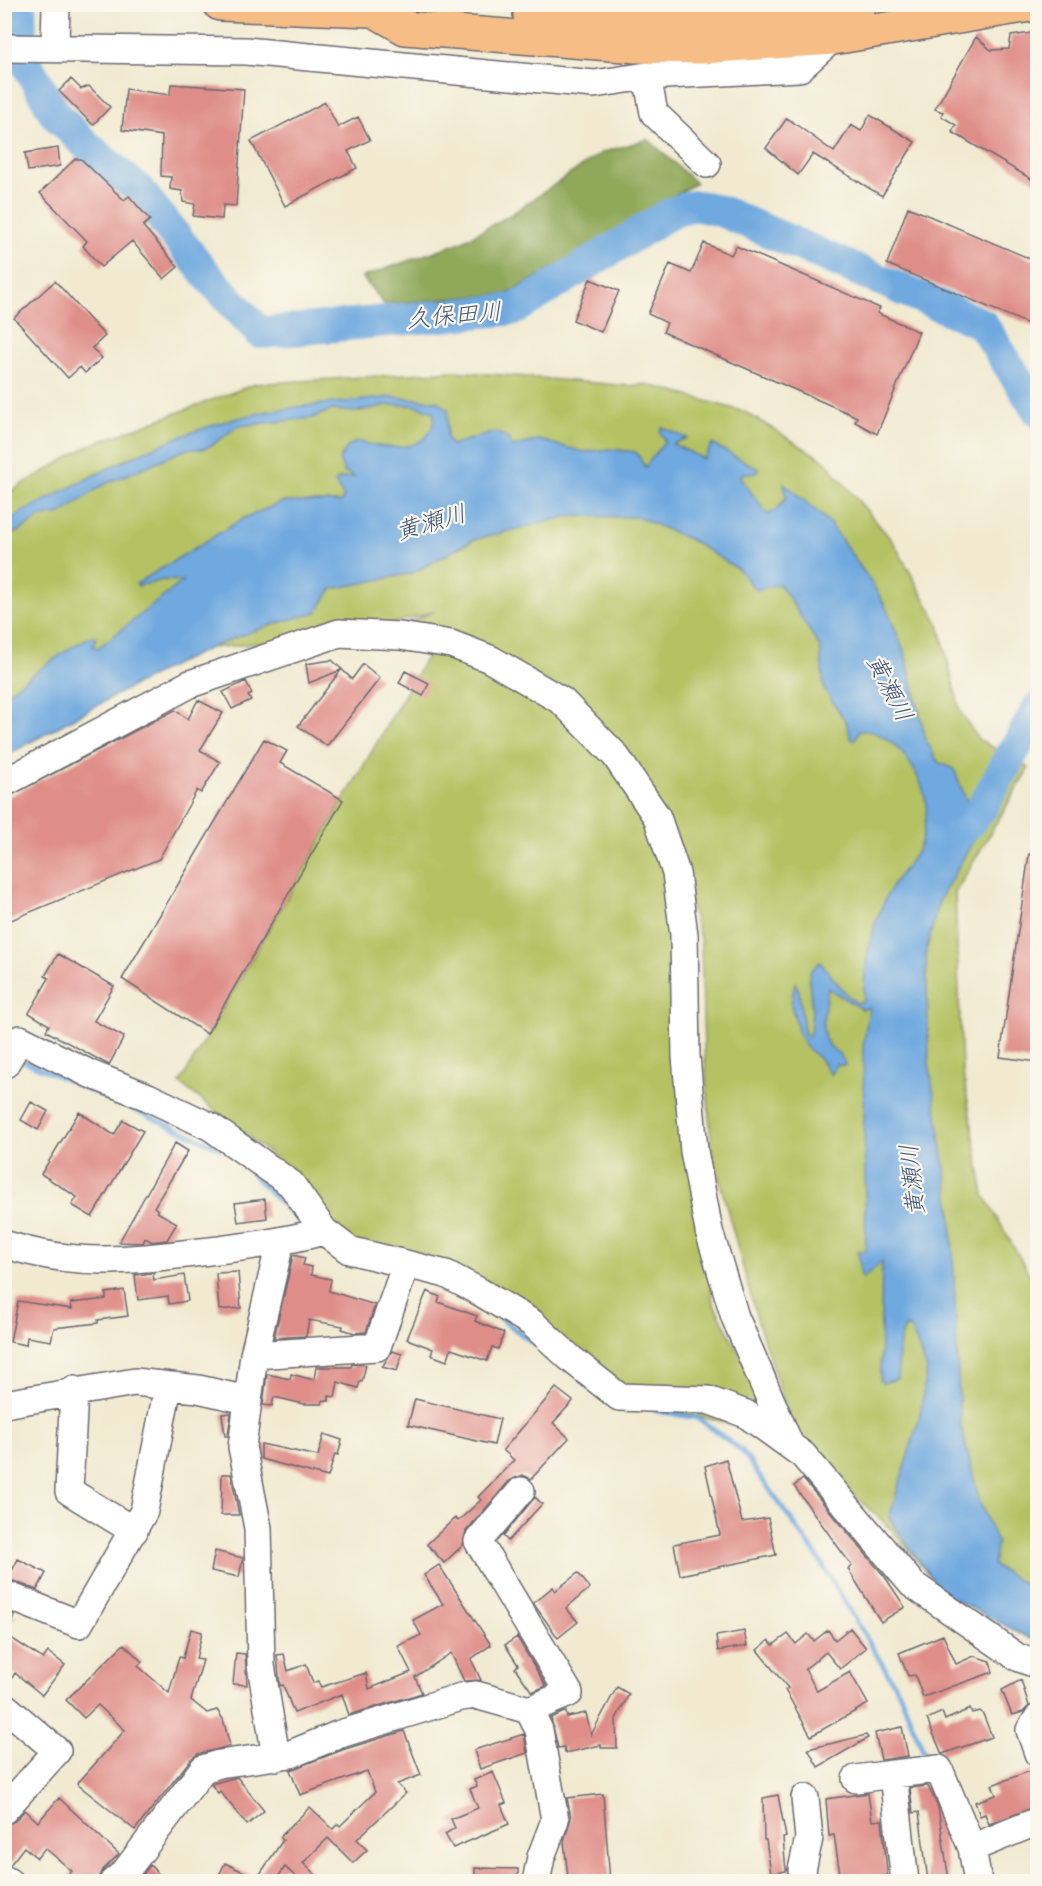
<svg xmlns="http://www.w3.org/2000/svg" width="1042" height="1886" font-family="'Gochi Hand','Klee One',sans-serif">
	<style>
		.green { fill: #b5c264; stroke: #6c7250; stroke-width: 1.5 }
		.forest { fill: #90a85a; stroke: #59654a; stroke-width: 1.5 }
		.water { fill: #6fa9df; stroke: #48668d; stroke-width: 1.5 }
		.lines { fill: none; stroke-linecap: round; stroke-linejoin: round }
		.stream { stroke: #6fa9df; stroke-width: 5 }
		.river { stroke: #6fa9df; stroke-width: 32 }
		.building { fill: #df8d88 }
		.minor-casing { stroke: #6a6870; stroke-width: 30 }
		.highway-casing { stroke: #6a6870; stroke-width: 36 }
		.minor { stroke: #fff; stroke-width: 27 }
		.highway { stroke: #f6be86; stroke-width: 33 }
		.labels { text-anchor: middle; stroke-width: 4.5; stroke-linejoin: round; paint-order: stroke }
		.water-label { font-size: 24px; font-style: italic; fill: #41587d; stroke: #fbf7ec }
	</style>
	<rect width="100%" height="100%" fill="#fbf7ec"/>
	<filter id="ink" filterUnits="userSpaceOnUse"><feTurbulence type="fractalNoise" baseFrequency=".0167" numOctaves="2"/><feDisplacementMap in="SourceGraphic" scale="12" xChannelSelector="R" yChannelSelector="G"/><feConvolveMatrix kernelMatrix="1 2 1 2 8 2 1 2 1" color-interpolation-filters="sRGB"/></filter>
	<filter id="wash" filterUnits="userSpaceOnUse"><feTurbulence type="fractalNoise" baseFrequency=".008" numOctaves="4" result="noise"/><feDisplacementMap in="SourceGraphic" scale="24" xChannelSelector="R" yChannelSelector="G"/><feGaussianBlur stdDeviation="1.35" result="paint"/><feColorMatrix in="noise" values="0 0 0 0 0 0 0 0 0 0 0 0 0 0 0 0 0 1.4 0 .05"/><feComposite in="paint" operator="in"/></filter>
	<g filter="url(#wash)">
		<rect width="100%" height="100%" fill="#f1ead1"/>
		<!-- green -->
		<path class="green" d="M455,371L630,386L646,384L745,412L824,460L894,543L939,625L960,711L978,739L1029,768L955,893L962,1068L984,1195L1037,1288V1632L946,1595L890,1528L825,1469L792,1427L758,1322L712,1153L704,1047L701,942L664,810L681,913L690,1107L713,1302L781,1436L619,1397L484,1283L342,1244L295,1174L180,1083L434,644L391,630L435,611L357,634L138,655L5,701L4,495L90,445L255,384Z"/>
		<!-- forest -->
		<path class="forest" d="M648,139L696,183L508,294L384,304L362,277L461,242L510,215L601,153Z"/>
		<!-- water -->
		<path class="water" d="M391,397L437,401L448,409L447,437L451,445L495,432L507,437L512,447L539,440L584,452L609,449L636,452L645,467L665,441L660,431L662,427L687,438L673,444L704,459L712,444L759,469L755,474L743,473L740,477L768,515L779,507L786,498L784,483L829,522L871,582L886,607L905,653L926,740L938,762L954,769L969,807L984,822L939,901L926,951L929,1062L951,1209L960,1422L980,1503L997,1542L993,1565L1037,1591V1642L942,1593L889,1518L920,1415L927,1369L911,1329L905,1327L900,1340L897,1379L883,1383L880,1381L882,1262L863,1278L861,1276L858,1251H866L863,1047L869,1008L861,1009L828,988C826,1003 818,1031 828,1044C835,1052 843,1054 845,1065H836L831,1075L821,1060L806,1047L799,1034L791,1004L795,983L799,990L804,1031L807,1036L810,1035L812,1011L809,979L810,971L820,962L848,996L857,1003L864,1001C863,959 872,922 892,886C901,871 918,856 922,839C924,829 928,813 926,803C923,774 891,727 859,731L855,740L851,739L846,722L824,689L820,647L780,584L756,590L738,569L691,540L638,517L569,516L473,540L413,573L332,589L316,613C206,637 104,703 5,756V694L73,646L92,636L96,637L93,646L98,648L183,581L163,580L138,586L136,584L244,518L282,502H341L344,497L335,483L338,479L354,477L344,472L339,460L348,446L358,441C386,451 436,454 434,412L413,405H387L356,412L332,410L312,418L238,426L214,444L203,449H187L103,485L61,514L41,517L18,532L5,535V521C82,482 161,436 246,416C293,405 343,403 391,397Z"/>
		<g class="lines">
			<!-- stream -->
			<path class="stream" d="M17,1058L220,1148
				M248,1170L305,1227
				M432,1283L451,1291
				M501,1319L539,1347
				M656,1411L698,1418L742,1451L817,1556L899,1692L928,1762"/>
			<!-- river -->
			<path class="river" d="M20,4L21,34L25,61L55,114L90,149L138,189L206,274L260,333L515,309L666,216C691,203 696,204 723,212L982,324L1038,411
				M949,845L981,809L1038,708"/>
		</g>
		<g id="blocks">
			<!-- building -->
			<path class="building" d="M1038,32V183L952,132L956,125L941,116L943,112L935,109L976,37L991,50L1009,49L1011,36Z
				M71,79L81,89L89,86L110,107L93,125L59,91Z
				M171,84L244,89L236,206L223,205L222,219L193,216L195,204L183,202L182,191L170,189L171,177L161,176L162,136L122,130L126,89L170,95Z
				M325,102L338,127L358,117L370,140L348,151L357,168L285,206L251,141Z
				M870,115L915,142L882,196L813,154L798,175L766,148L787,118L834,152L851,125L861,131Z
				M58,148L60,166L28,171L25,153Z
				M75,159H81L124,200L129,196L150,220L143,226L178,267L164,279L132,241L101,267L83,246L87,241L40,193Z
				M908,207L1038,262V328L887,264Z
				M704,243L731,255L736,246L880,308L877,313L919,332L877,434L855,422L857,417L663,332L667,323L648,314L670,264L691,273Z
				M590,279L619,291L601,332L573,320Z
				M55,281L105,336L92,348L102,358L85,373L80,367L68,378L14,318Z
				M332,660L352,679L363,664L380,678L327,746L298,726L341,670L309,683L306,664Z
				M405,671L429,683L423,696L399,683Z
				M246,681L252,694L248,696L251,700L232,709L223,692Z
				M198,700L223,713L200,750L220,762L201,793L197,790L159,859L4,923V799L175,710L188,719Z
				M264,739L287,751L280,763L343,800L207,1034L122,979Z
				M1029,854L1038,855V1062L1000,1057Z
				M58,954L114,986L94,1021L124,1037L109,1065L46,1031L49,1025L29,1013L49,978L45,976Z
				M31,1102L48,1111L38,1130L21,1120Z
				M79,1112L114,1135L123,1120L143,1131L92,1217L72,1205L77,1197L41,1174Z
				M175,1143L188,1151L154,1207L158,1210L157,1212L177,1223L167,1240L152,1242L145,1238L143,1243L119,1242Z
				M265,1199L267,1218L238,1222L235,1203Z
				M293,1255L305,1258L303,1265L312,1267L311,1275L331,1279L329,1291L375,1305L366,1332L355,1333L342,1329L343,1326L309,1320L306,1336L274,1338Z
				M238,1272L241,1308L219,1310L216,1273Z
				M153,1273L154,1280L184,1275L188,1301L169,1304L168,1296L138,1300L135,1275Z
				M124,1290L128,1316L98,1320V1323L54,1328L51,1341L27,1337L26,1345L10,1342L18,1301L72,1309L71,1303L106,1299V1293Z
				M427,1291L440,1297L438,1302L477,1316L475,1321L504,1333L498,1349L492,1347L487,1361L451,1349L447,1361L431,1355L433,1349L407,1339Z
				M392,1351L402,1354L397,1371L382,1367Z
				M352,1364L366,1365L362,1382L360,1381L358,1388L338,1382L335,1397L329,1396V1401L323,1400L322,1404H304L274,1397L272,1406L263,1405L267,1374L290,1379L291,1374L314,1380L316,1367H351Z
				M556,1388L573,1401L553,1423L569,1438L531,1479L523,1475L509,1481L466,1531L463,1545L444,1563L427,1544L455,1518L458,1521L481,1500L478,1497L514,1460L503,1450Z
				M415,1399L500,1419L494,1445L408,1425Z
				M231,1413L228,1436H225L222,1414Z
				M324,1434L342,1440L338,1455L335,1454L328,1477L261,1459V1444L318,1456Z
				M726,1459L742,1522L768,1518L776,1555L680,1575L674,1544L720,1535L705,1466Z
				M222,1474H231L239,1515H221Z
				M803,1479L885,1577L905,1607L881,1622L848,1569L852,1566L794,1486Z
				M535,1497L542,1504L508,1541L503,1536Z
				M215,1551L243,1558L239,1577L211,1571Z
				M18,1559L46,1573L37,1590L8,1579Z
				M439,1565L491,1645L471,1659L481,1680L464,1681L451,1653L415,1677L422,1693L349,1715L342,1694L294,1713L283,1685L280,1686L277,1655L284,1654L288,1671L306,1664L313,1683L318,1681L321,1687L366,1673L369,1689L411,1672L398,1646L421,1635L413,1620L443,1604L424,1575Z
				M578,1573L590,1588L566,1608L578,1622L558,1638L533,1603L553,1587L555,1591Z
				M4,1611L15,1615L5,1634L43,1659L48,1652L65,1665L42,1695L15,1673L4,1690Z
				M850,1628L866,1648L840,1669L826,1652L805,1669L817,1691L850,1672L868,1704L811,1736L785,1690L788,1688L757,1650L769,1640L773,1645L788,1634L796,1644L808,1634L814,1641L828,1630L835,1640Z
				M191,1629L202,1632L196,1659L203,1660L191,1700L207,1713L217,1710L223,1719L230,1746L198,1754L191,1759L135,1830L77,1784L125,1730L98,1705L84,1718L66,1700L124,1644L142,1662L138,1666L169,1693L179,1657L183,1658Z
				M744,1631L747,1646L718,1651L716,1636Z
				M943,1635L956,1664L974,1656L990,1661L993,1672L923,1697L915,1675L908,1676L899,1653Z
				M517,1637L546,1686L532,1692L515,1668L518,1665L505,1645Z
				M236,1653L245,1654L247,1685L233,1684Z
				M1021,1680L1029,1706L1023,1712L1012,1715L1002,1690Z
				M617,1687L629,1694L616,1719L617,1748H601V1745L565,1753L564,1747L558,1748L551,1718L564,1712H566L567,1717L586,1713L591,1735Z
				M970,1709L972,1713L980,1711L983,1714L992,1737L942,1754L927,1719L942,1712L945,1720Z
				M902,1727L908,1756L881,1760L875,1733Z
				M404,1731L421,1775L397,1784L406,1793L357,1839L367,1850L353,1863L328,1838L303,1863L322,1881H300L285,1867L275,1881H270L260,1874L283,1840L280,1837L310,1807L333,1829L338,1824L340,1826L375,1792L367,1771L300,1795L290,1770L345,1749Z
				M524,1734L527,1753L480,1769L474,1750Z
				M866,1735L868,1738L818,1767L808,1749Z
				M1033,1770L1038,1783V1806L989,1824L985,1814L980,1816L975,1802L996,1795L992,1785Z
				M493,1772L506,1803L501,1805L509,1824L453,1848L445,1834L455,1828L451,1819L478,1808L470,1789L477,1786L474,1780Z
				M237,1777L264,1811L247,1825L220,1791L218,1793L211,1784Z
				M928,1786L938,1807L949,1881H928L919,1812L913,1813L910,1788Z
				M868,1793L872,1821L882,1820L888,1881H841L834,1835L829,1836L826,1799Z
				M603,1794L610,1881L568,1878L564,1841L571,1818L567,1798Z
				M778,1795L786,1837L783,1838L786,1871L771,1874L766,1840H764L763,1798Z
				M59,1798L119,1854L103,1870L98,1881H63L72,1871L45,1848L37,1858L24,1847L10,1865L4,1863V1825L15,1821L25,1810L38,1822Z
				M225,1863L262,1881H216Z
				M150,1865L165,1881H138Z
				M475,1868L518,1869V1881H475Z"/>
		</g>
	</g>
	<g filter="url(#ink)">
		<use href="#blocks" fill-opacity="0" stroke="#6a6870" stroke-width="1.5"/>
		<g class="lines">
			<!-- minor casing -->
			<g class="minor-casing">
				<path id="minor" d="M55,47L56,4
					M4,48L246,51L594,84L647,76L800,68L833,38
					M647,76L654,113L707,164
					M4,783L190,684L339,633L400,636L451,644L490,659L562,701L615,755L657,817L676,873L684,935L686,1056L694,1151L709,1231L735,1317L789,1443
					M5,1064L20,1039L90,1074L148,1097L211,1127L291,1184L324,1231
					M4,1244C74,1267 130,1261 201,1252C243,1247 283,1242 324,1231L349,1250L446,1274L480,1292L532,1323L570,1358L619,1397L708,1400L746,1414L803,1455L912,1584L1017,1657L1038,1665
					M254,1355L377,1347L406,1264
					M74,1390L69,1491L134,1531
					M4,1404L135,1382L198,1389L247,1400
					M521,1491L478,1541L569,1693L529,1710
					M4,1594L79,1624L144,1511L168,1386
					M4,1706L57,1751L4,1810
					M1038,1718L1030,1730L1038,1753
					M276,1757L261,1665L258,1528L242,1447L254,1355L280,1243
					M893,1774L939,1769L972,1848L978,1882
					M856,1779L893,1774L905,1882
					M972,1848L1038,1821
					M4,1879L9,1882
					M113,1882L125,1872L203,1769L219,1764L291,1754L340,1734L461,1697L476,1695L529,1710L539,1730L555,1820L541,1857L536,1882
					M804,1882L802,1870L809,1838L805,1798"/>
			</g>
			<!-- highway casing -->
			<g class="highway-casing">
				<path id="highway" d="M220,4L394,11
					M374,10L405,28L636,46L701,47L833,38L1036,4
					M530,16L634,20L791,15L860,4"/>
			</g>
			<!-- minor -->
			<use href="#minor" class="minor"/>
			<!-- highway -->
			<use href="#highway" class="highway"/>
		</g>
	</g>
	<g class="labels">
		<!-- water labels -->
		<g class="water-label">
			<text transform="translate(454 315) rotate(-5)" y="8">久保田川</text>
			<text transform="translate(431 522) rotate(-16)" y="8">黄瀬川</text>
			<text transform="translate(890 688) rotate(63)" y="8">黄瀬川</text>
			<text transform="translate(912 1180) rotate(-96)" y="8">黄瀬川</text>
		</g>
	</g>
	<!-- margin -->
	<rect width="1042" height="1886" fill="none" stroke="#fbf7ec" stroke-width="24"/>
</svg>
